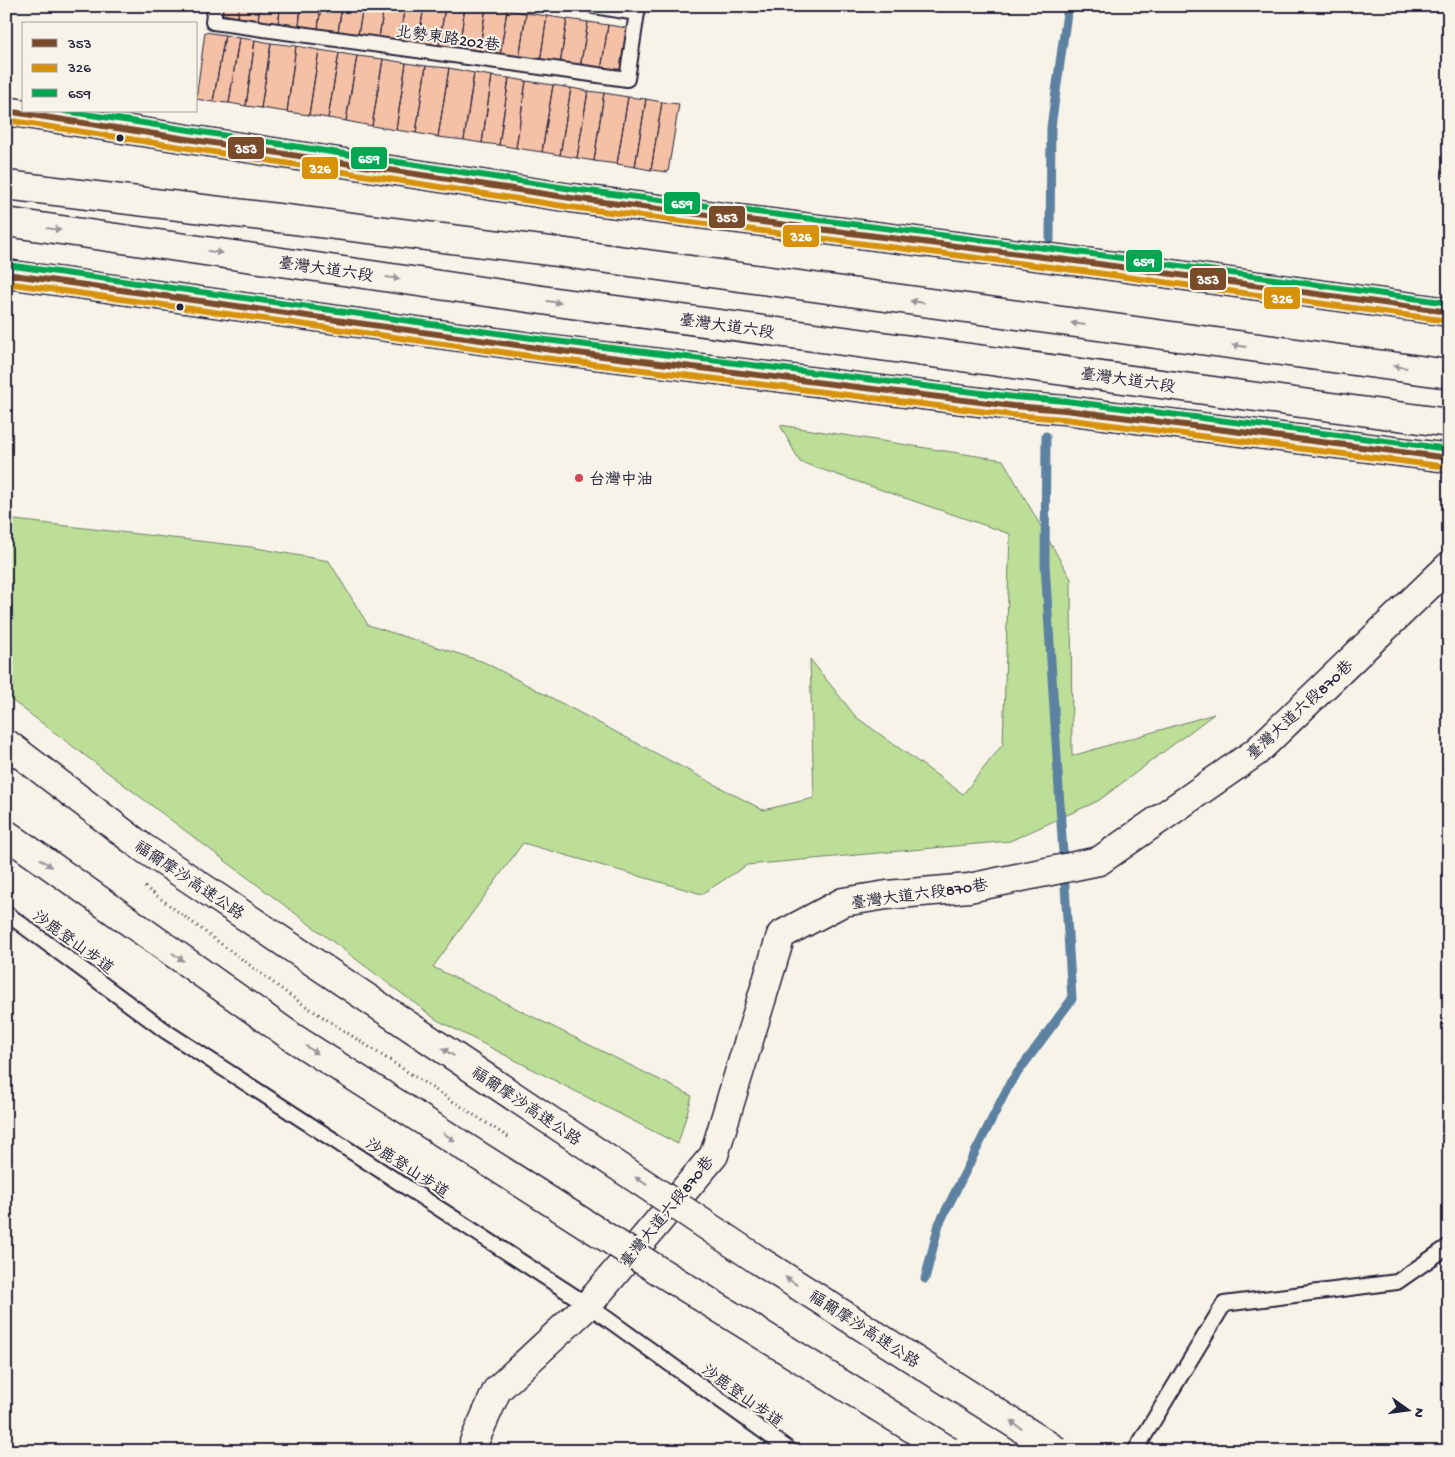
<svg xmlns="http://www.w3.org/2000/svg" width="1455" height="1457" font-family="'Gochi Hand','LXGW WenKai TC',sans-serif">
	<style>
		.green { fill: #bcde97; stroke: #6f8069 }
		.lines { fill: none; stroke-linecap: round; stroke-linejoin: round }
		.stream { stroke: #5d81a0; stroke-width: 9 }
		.building { fill: #f4c0a6; stroke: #22223b }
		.lane-casing { stroke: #22223b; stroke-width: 18 }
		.street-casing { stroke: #22223b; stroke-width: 31 }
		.primary-casing { stroke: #22223b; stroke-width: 31 }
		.path { stroke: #22223b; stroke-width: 3; stroke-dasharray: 1 4; stroke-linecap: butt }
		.lane { stroke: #f7f3e8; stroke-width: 14 }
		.street { stroke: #f7f3e8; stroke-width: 28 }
		.primary { stroke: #f7f3e8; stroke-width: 28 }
		.highway-bridge-casing { stroke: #22223b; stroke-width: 31; stroke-linecap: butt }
		.highway-bridge { stroke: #f7f3e8; stroke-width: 28 }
		.bus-1-casing { stroke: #f7f3e8; stroke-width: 10 }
		.bus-2-casing { stroke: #f7f3e8; stroke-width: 10 }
		.bus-3-casing { stroke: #f7f3e8; stroke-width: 10 }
		.bus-1 { stroke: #7a4b2a; stroke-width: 6 }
		.bus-2 { stroke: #d79209; stroke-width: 6 }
		.bus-3 { stroke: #00a651; stroke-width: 6 }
		.oneway { fill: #97959a }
		.bus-dot { fill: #22223b; stroke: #f7f3e8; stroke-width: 2 }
		.poi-dot { fill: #d1495b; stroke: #f7f3e8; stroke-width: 2 }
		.labels { text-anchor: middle; stroke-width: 4; stroke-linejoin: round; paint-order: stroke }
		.street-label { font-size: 16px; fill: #22223b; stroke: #f7f3e8 }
		.poi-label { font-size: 16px; fill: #22223b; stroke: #f7f3e8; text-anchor: start }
		.line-badge { stroke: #f7f3e8; stroke-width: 2 }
		.badge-label { font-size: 14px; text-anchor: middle; font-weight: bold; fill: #fff }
	</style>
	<rect width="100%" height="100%" fill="#f7f3e8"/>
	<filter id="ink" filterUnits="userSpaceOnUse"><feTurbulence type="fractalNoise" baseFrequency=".02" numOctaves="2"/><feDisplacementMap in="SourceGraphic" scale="10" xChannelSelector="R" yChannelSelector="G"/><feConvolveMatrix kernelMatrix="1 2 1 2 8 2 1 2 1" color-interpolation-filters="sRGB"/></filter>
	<g filter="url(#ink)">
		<!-- green -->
		<path class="green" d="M780,425L1003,460L1071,579L1072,756L1214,714L1098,801L1010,841L747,865L702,894L523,843L433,967L692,1096L678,1144L437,1020L6,696V519L251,547L329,561L368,625L484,662L763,810L814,798L810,659L856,717L963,794L1003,744L1010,534L800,462Z"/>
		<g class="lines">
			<!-- stream -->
			<path class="stream" d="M1050,240L1051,127L1068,6
				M925,1279L939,1224L1010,1083L1072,999L1045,564L1046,436"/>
		</g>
		<!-- building -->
		<path class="building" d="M218,6H239L238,17L217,13Z
			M239,6H260L258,20L238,17Z
			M260,6H281L278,23L258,20Z
			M281,6H301L299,26L278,23Z
			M301,6H321L318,29L299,26Z
			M321,6H342L338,32L318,29Z
			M342,6H363L358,35L338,32Z
			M363,6H384L379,38L358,35Z
			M384,6H405L399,41L379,38Z
			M405,6H424L418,44L399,41Z
			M424,6H445L439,47L418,44Z
			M445,6H465L459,50L439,47Z
			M465,6L486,7L479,53L459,50Z
			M486,7L507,10L500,56L479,53Z
			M507,10L526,13L519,59L500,56Z
			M526,13L547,16L540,62L519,59Z
			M547,16L567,19L560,65L540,62Z
			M567,19L588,22L580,68L560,65Z
			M588,22L608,25L601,71L580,68Z
			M608,25L627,28L620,74L601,71Z
			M205,32L225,35L213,102L196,99Z
			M225,35L239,38L229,103L213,102Z
			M239,38L255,40L246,106L229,103Z
			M255,40L271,43L261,108L246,106Z
			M271,43L296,46L287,112L261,108Z
			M296,46L319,50L309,115L287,112Z
			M319,50L339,53L328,118L309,115Z
			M339,53L357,56L346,121L328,118Z
			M357,56L383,59L372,126L346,121Z
			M383,59L406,63L396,130L372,126Z
			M406,63L426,66L416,133L396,130Z
			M426,66L449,68L438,137L416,133Z
			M449,68L474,73L464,140L438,137Z
			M474,73L492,76L482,143L464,140Z
			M492,76L509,78L499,145L482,143Z
			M509,78L526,81L516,148L499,145Z
			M526,81L553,85L542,152L516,148Z
			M553,85L571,88L560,155L542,152Z
			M571,88L588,91L577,158L560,155Z
			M588,91L604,93L594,161L577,158Z
			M604,93L628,97L617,164L594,161Z
			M628,97L646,99L635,167L617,164Z
			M646,99L662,102L651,170L635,167Z
			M662,102L679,104L668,172L651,170Z"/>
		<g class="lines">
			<!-- lane casing -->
			<g class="lane-casing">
				<path id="lane" d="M215,6L213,22L627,79L638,6
					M594,6L637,13
					M6,913L167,1032L588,1305L791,1451
					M1135,1451L1224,1304L1397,1282L1449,1246"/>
			</g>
			<!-- street casing -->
			<g class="street-casing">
				<path id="street" d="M474,1451V1442L497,1390L588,1305L714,1155L781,935L843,902L887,895L969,888L1099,861L1256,752L1449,566"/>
			</g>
			<!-- primary casing -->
			<g class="primary-casing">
				<path id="primary" d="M6,111L571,198L1091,263L1449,312
					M6,185L558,252L1449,374
					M6,222L556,302L1449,423
					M6,274L545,349L1013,406L1065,410L1449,458"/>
			</g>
			<!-- path -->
			<path class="path" d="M6,783L14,789
				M145,887L295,999L508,1137
				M878,1451L881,1444"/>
			<!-- lane -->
			<use href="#lane" class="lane"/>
			<!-- street -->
			<use href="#street" class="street"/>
			<!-- primary -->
			<use href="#primary" class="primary"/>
			<!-- highway-bridge casing -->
			<g class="highway-bridge-casing">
				<path id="highway-bridge" d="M6,743L142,847L758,1260L1057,1451
					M6,834L292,1037L661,1272L949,1451"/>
			</g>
			<!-- highway-bridge -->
			<use href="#highway-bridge" class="highway-bridge"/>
			<!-- bus-1 casing -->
			<g class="bus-1-casing">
				<path id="bus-1" d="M6,111L571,198L1091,263L1449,312
					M6,274L545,349L1013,406L1065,410L1449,458"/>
			</g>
			<!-- bus-2 casing -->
			<g class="bus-2-casing">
				<path id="bus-2" d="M6,120L570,207L1090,272L1448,321
					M6,283L544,358L1012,415L1064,419L1448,467"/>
			</g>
			<!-- bus-3 casing -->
			<g class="bus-3-casing">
				<path id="bus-3" d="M65,111L572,189L1092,254L1449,303
					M7,265L546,340L1014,397L1066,401L1449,449"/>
			</g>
			<!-- bus-1 -->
			<use href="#bus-1" class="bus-1"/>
			<!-- bus-2 -->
			<use href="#bus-2" class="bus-2"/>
			<!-- bus-3 -->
			<use href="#bus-3" class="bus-3"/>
		</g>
		<!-- one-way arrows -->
		<defs><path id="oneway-solid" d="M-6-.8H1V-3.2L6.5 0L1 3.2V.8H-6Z" transform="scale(1.25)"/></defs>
		<g class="oneway">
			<use href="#oneway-solid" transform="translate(54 229) rotate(8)"/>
			<use href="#oneway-solid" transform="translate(215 252) rotate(8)"/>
			<use href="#oneway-solid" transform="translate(393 278) rotate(8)"/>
			<use href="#oneway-solid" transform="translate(554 302) rotate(8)"/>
			<use href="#oneway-solid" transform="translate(917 302) rotate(-172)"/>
			<use href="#oneway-solid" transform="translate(1078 324) rotate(-172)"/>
			<use href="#oneway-solid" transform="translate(1239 346) rotate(-172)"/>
			<use href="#oneway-solid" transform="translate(1400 367) rotate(-172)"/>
			<use href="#oneway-solid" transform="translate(46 863) rotate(35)"/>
			<use href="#oneway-solid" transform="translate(178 957) rotate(35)"/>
			<use href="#oneway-solid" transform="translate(312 1050) rotate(33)"/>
			<use href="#oneway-solid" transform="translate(448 1052) rotate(-146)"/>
			<use href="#oneway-solid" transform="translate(449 1137) rotate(33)"/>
			<use href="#oneway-solid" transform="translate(641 1181) rotate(-146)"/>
			<use href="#oneway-solid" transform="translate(791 1281) rotate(-147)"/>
			<use href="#oneway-solid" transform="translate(1016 1425) rotate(-147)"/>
		</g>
	</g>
	<!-- markers -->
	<g class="bus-dot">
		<circle cx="120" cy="138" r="4.5"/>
		<circle cx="180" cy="307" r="4.5"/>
	</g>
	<circle class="poi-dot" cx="579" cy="478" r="5"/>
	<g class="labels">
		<!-- street labels -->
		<g class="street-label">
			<text transform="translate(448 37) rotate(8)" y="6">北勢東路202巷</text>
			<text transform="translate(326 268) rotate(8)" y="6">臺灣大道六段</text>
			<text transform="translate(727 325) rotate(8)" y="6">臺灣大道六段</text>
			<text transform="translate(1128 379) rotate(8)" y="6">臺灣大道六段</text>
			<text transform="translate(1299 709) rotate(-43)" y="6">臺灣大道六段870巷</text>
			<text transform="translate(190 879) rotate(34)" y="6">福爾摩沙高速公路</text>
			<text transform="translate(919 893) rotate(-8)" y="6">臺灣大道六段870巷</text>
			<text transform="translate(74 941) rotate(36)" y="6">沙鹿登山步道</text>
			<text transform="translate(527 1105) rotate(34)" y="6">福爾摩沙高速公路</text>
			<text transform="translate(408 1167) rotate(33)" y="6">沙鹿登山步道</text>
			<text transform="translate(666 1211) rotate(-51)" y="6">臺灣大道六段870巷</text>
			<text transform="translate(865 1328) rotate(33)" y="6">福爾摩沙高速公路</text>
			<text transform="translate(743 1395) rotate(36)" y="6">沙鹿登山步道</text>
		</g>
		<!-- poi labels -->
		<g class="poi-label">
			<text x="589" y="484">台灣中油</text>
		</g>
	</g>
	<g class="line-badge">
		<rect x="227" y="136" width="38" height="24" rx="5" fill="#7a4b2a"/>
		<rect x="350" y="146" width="38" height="24" rx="5" fill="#00a651"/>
		<rect x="301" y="156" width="38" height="24" rx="5" fill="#d79209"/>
		<rect x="663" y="191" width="38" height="24" rx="5" fill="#00a651"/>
		<rect x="708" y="205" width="38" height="24" rx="5" fill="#7a4b2a"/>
		<rect x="782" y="224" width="38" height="24" rx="5" fill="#d79209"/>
		<rect x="1125" y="249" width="38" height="24" rx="5" fill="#00a651"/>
		<rect x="1189" y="267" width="38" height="24" rx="5" fill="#7a4b2a"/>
		<rect x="1263" y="286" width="38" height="24" rx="5" fill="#d79209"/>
	</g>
	<g class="badge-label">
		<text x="246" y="153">353</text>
		<text x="369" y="163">659</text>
		<text x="320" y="173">326</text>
		<text x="682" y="208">659</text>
		<text x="727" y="222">353</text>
		<text x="801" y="241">326</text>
		<text x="1144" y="266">659</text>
		<text x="1208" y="284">353</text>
		<text x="1282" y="303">326</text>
	</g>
	<!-- margin -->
	<rect width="1455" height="1457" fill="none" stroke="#f7f3e8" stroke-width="25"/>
	<rect x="12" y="12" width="1430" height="1432" fill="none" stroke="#22223b" stroke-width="2" filter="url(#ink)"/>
	<!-- legend -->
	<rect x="22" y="22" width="175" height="90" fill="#f7f3e8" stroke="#a29fa3"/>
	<rect x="32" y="39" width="25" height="8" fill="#7a4b2a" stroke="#a29fa3"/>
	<text x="68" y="48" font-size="15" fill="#22223b">353</text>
	<rect x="32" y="64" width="25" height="8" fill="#d79209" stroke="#a29fa3"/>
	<text x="68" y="72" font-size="15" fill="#22223b">326</text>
	<rect x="32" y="89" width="25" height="8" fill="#00a651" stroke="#a29fa3"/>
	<text x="68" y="98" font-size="15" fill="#22223b">659</text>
	<!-- north arrow -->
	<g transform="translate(1408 1410) rotate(104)" stroke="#f7f3e8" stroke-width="4" paint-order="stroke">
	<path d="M0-4L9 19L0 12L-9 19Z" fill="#22223b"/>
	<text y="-8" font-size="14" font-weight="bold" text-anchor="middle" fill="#22223b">N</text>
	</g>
</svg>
